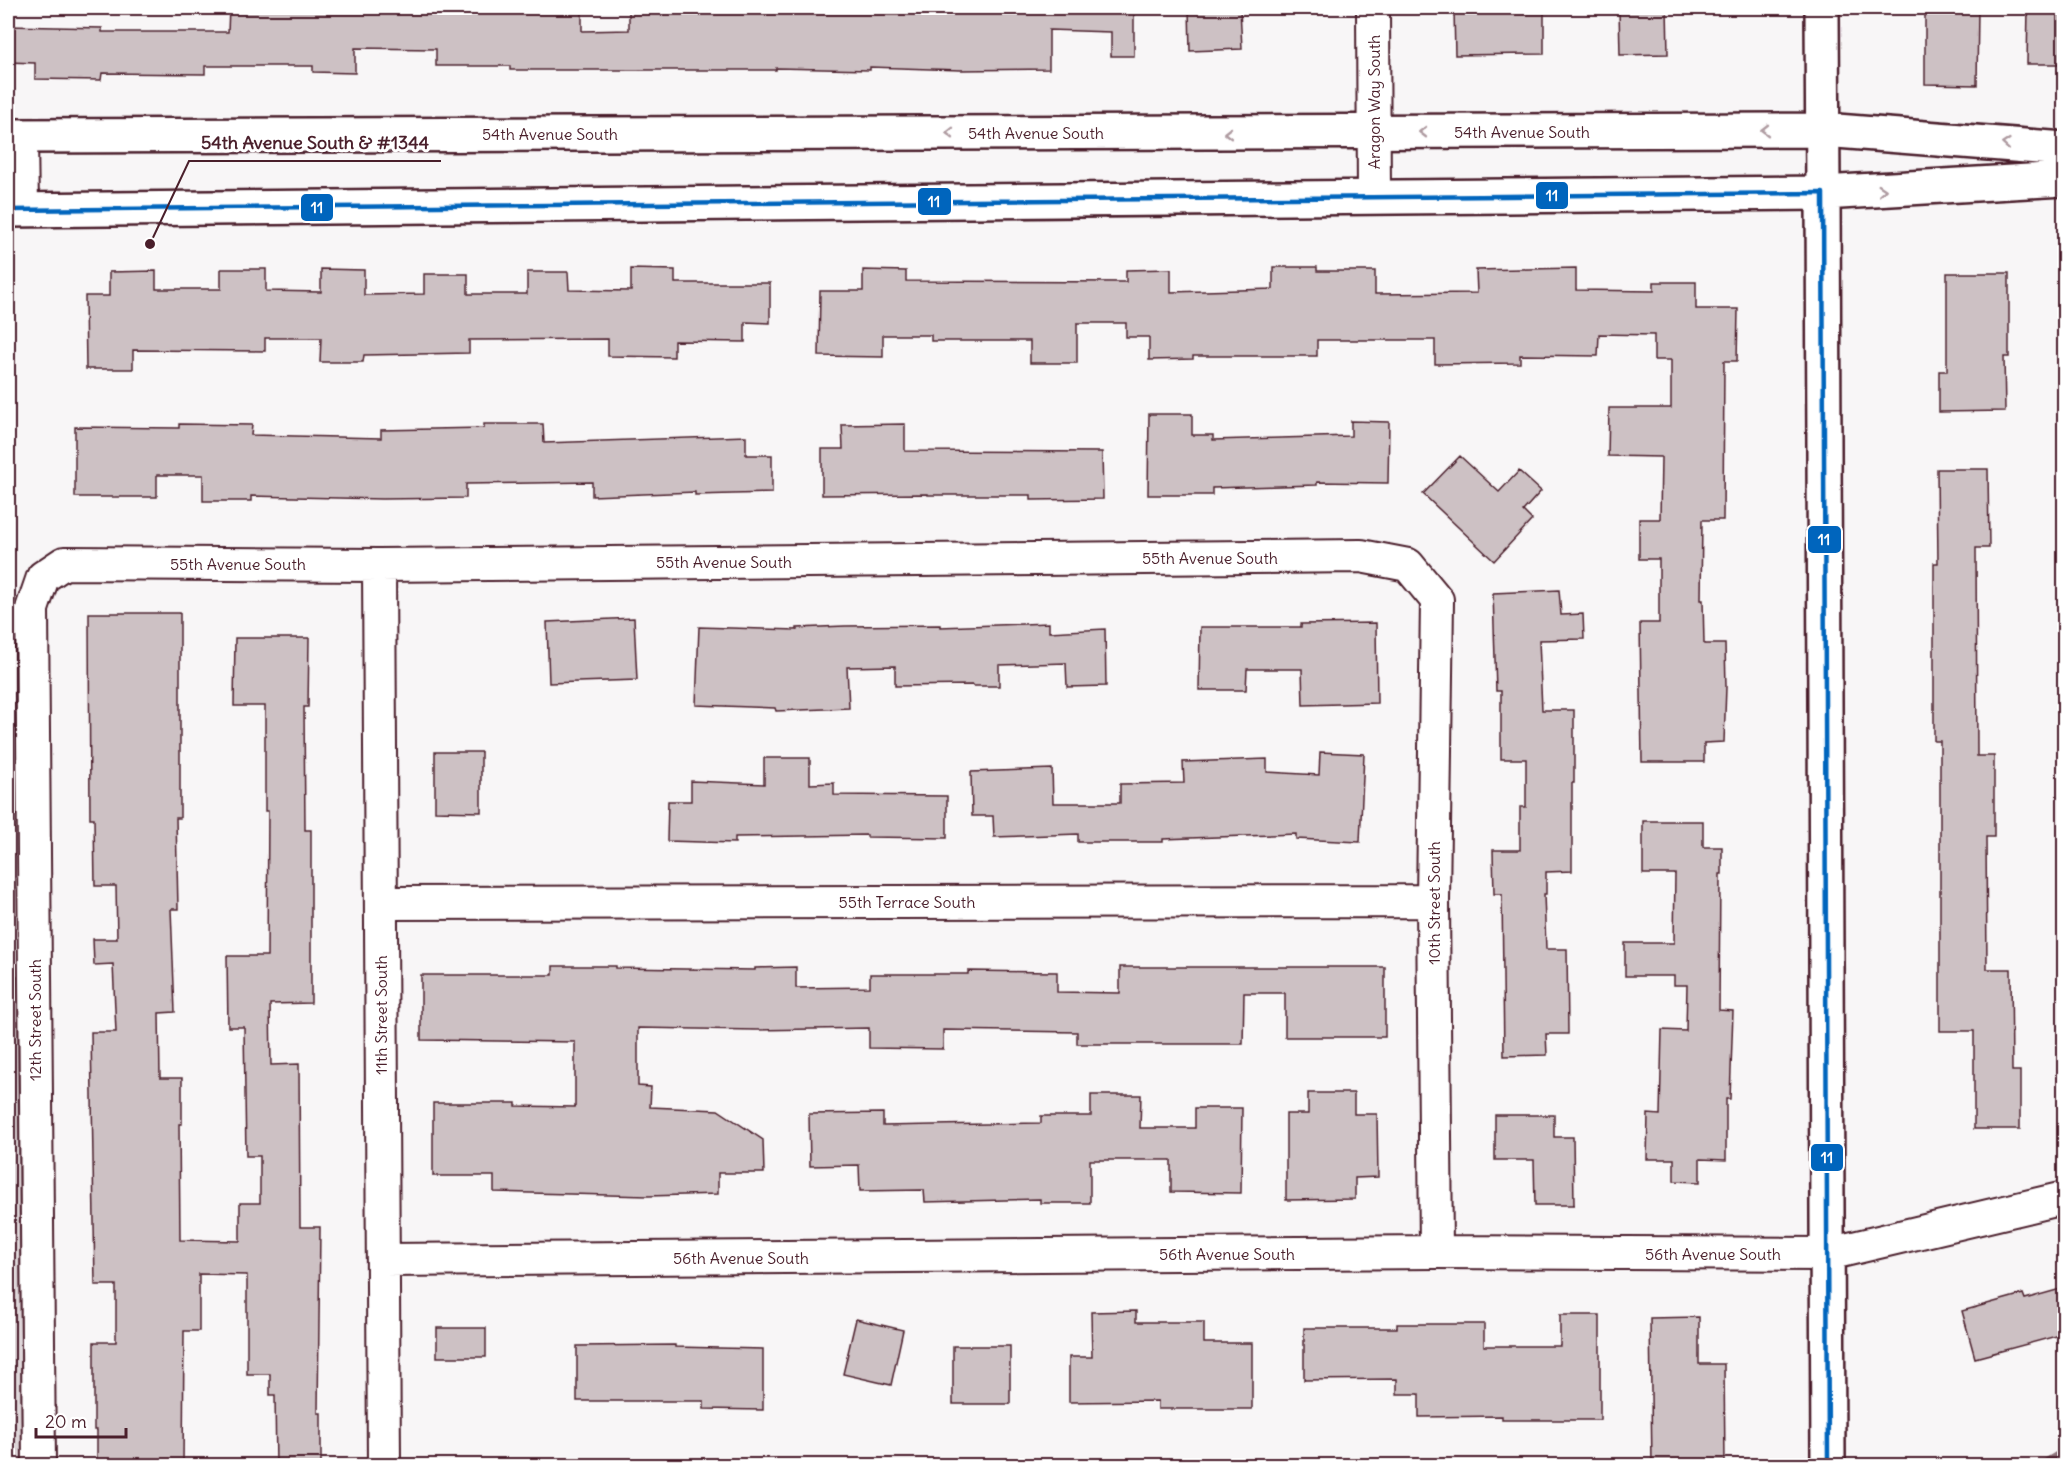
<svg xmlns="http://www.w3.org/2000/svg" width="2072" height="1473" viewBox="0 0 2072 1473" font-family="Delius,sans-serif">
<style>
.built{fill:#ebe6e8}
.green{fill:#ded6d9;stroke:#947a82;stroke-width:1.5}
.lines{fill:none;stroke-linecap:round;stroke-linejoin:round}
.stream{stroke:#8f747b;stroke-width:9}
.building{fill:#cdc1c4;stroke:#4a1f2b;stroke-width:1.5}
.minor-casing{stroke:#4a1f2b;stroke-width:36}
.tertiary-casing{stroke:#4a1f2b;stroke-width:38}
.secondary-casing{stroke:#4a1f2b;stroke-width:38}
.minor{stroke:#fff;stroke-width:32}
.tertiary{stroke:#fff;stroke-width:33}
.secondary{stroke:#fff;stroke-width:33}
.bus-1-casing{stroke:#fff;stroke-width:9}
.bus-1{stroke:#0065bd;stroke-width:4.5}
.oneway{stroke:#ae9aa0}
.labels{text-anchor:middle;stroke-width:6;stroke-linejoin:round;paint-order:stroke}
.street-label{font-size:16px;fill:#4a1f2b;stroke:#fff}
.leader{fill:none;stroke:#4a1f2b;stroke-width:2}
.callout-dot{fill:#4a1f2b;stroke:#fff;stroke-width:2}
.callout-label{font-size:18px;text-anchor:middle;font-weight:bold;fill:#4a1f2b;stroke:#fff;stroke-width:6;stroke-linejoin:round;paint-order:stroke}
.line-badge{stroke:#fff;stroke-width:2}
.badge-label{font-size:16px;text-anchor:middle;font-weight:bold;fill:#fff}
</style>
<rect width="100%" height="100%" fill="#f8f6f7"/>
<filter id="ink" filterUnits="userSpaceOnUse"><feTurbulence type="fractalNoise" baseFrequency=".0167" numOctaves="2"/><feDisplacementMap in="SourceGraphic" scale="12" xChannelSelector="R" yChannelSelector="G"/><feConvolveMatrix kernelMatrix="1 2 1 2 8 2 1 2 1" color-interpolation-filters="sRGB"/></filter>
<g filter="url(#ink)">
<!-- built -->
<path class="built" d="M 8,250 L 13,1466 L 8,1465 Z"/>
<!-- green -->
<path class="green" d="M 8,976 L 17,976 L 22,1466 L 8,1465 Z"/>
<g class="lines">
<!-- stream -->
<path class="stream" d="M 2041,1466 L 2064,1452"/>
</g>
<!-- building -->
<path class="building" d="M 229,8 L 582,8 L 582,31 L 629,30 L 629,11 L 699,10 L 699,8 L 751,8 L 751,11 L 798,11 L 798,8 L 1134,8 L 1134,56 L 1111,56 L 1111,32 L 1049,30 L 1049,69 L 961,70 L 870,67 L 870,70 L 776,68 L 776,70 L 510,70 L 510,66 L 436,66 L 436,49 L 355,48 L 355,73 L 313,72 L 313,66 L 205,66 L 205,74 L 102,73 L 101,80 L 35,79 L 35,63 L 8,62 L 8,26 L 102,28 L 102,32 L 228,32 Z
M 1189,8 L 1240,8 L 1242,49 L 1190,51 Z
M 1499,8 L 1544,8 L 1544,54 L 1455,55 L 1454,10 L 1499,10 Z
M 1619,8 L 1667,8 L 1668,54 L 1620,55 Z
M 1925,8 L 1978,8 L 1977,85 L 1925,84 Z
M 2028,8 L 2064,8 L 2064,64 L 2027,64 Z
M 1273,267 L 1317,267 L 1317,271 L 1375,271 L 1375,294 L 1477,293 L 1476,270 L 1576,268 L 1576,290 L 1654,291 L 1654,282 L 1696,282 L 1696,309 L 1738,309 L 1737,361 L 1724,361 L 1723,520 L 1702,520 L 1701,600 L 1703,600 L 1704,644 L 1725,644 L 1726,687 L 1724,742 L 1704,743 L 1704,762 L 1642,762 L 1640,623 L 1659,623 L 1659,559 L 1639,559 L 1639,519 L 1660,519 L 1661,457 L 1608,456 L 1609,408 L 1671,408 L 1671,360 L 1654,360 L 1654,335 L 1599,334 L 1598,356 L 1520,355 L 1520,363 L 1435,364 L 1435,340 L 1317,340 L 1317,356 L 1193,356 L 1193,359 L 1149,360 L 1149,337 L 1126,337 L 1126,323 L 1077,323 L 1077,363 L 1030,363 L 1030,341 L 931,341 L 931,335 L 883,335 L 883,357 L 819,356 L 820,291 L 863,291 L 863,270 L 906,271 L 906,281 L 1126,282 L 1126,270 L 1171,269 L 1171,292 L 1273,289 Z
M 221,269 L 266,269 L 266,291 L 321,292 L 321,269 L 364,270 L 364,295 L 424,294 L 424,274 L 468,274 L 468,294 L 527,294 L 527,272 L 568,272 L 569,290 L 631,291 L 631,269 L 675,270 L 675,283 L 770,283 L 770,323 L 745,322 L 745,342 L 674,341 L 674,357 L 608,356 L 608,339 L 469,340 L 469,353 L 364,355 L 363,362 L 320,362 L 321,338 L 265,338 L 265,351 L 133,350 L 133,369 L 86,369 L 85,296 L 109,296 L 109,272 L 156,271 L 156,289 L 221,289 Z
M 1947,273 L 2009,273 L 2009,357 L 2004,357 L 2005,411 L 1939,412 L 1939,371 L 1947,371 Z
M 1149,414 L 1192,414 L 1192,435 L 1213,435 L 1213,440 L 1351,436 L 1351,421 L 1389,422 L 1388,483 L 1317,482 L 1317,485 L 1212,488 L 1212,495 L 1148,495 Z
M 179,424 L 252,425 L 251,435 L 381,438 L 381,430 L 484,428 L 484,424 L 543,424 L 544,443 L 746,436 L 746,455 L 772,455 L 772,493 L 695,495 L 695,492 L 592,496 L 592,482 L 466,484 L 466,498 L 382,499 L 251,496 L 251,501 L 203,501 L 203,475 L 157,475 L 157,497 L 75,497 L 75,427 L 179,428 Z
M 905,424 L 905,451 L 1102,452 L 1103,499 L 1031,500 L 1031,495 L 928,495 L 928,494 L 822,495 L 822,449 L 843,449 L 842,425 Z
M 1460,456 L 1499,492 L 1519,471 L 1541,491 L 1523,511 L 1532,520 L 1494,561 L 1423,494 Z
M 1937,469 L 1988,469 L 1989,548 L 1976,548 L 1977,756 L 1994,756 L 1994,837 L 1986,837 L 1987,969 L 2011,969 L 2012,1071 L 2020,1071 L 2020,1129 L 1974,1129 L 1974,1031 L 1940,1031 L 1940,741 L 1934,741 L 1934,563 L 1938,563 Z
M 1559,590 L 1561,615 L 1583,614 L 1584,639 L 1539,640 L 1542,710 L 1574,710 L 1574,783 L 1572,783 L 1572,871 L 1546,872 L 1546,894 L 1544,894 L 1546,949 L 1567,949 L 1568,1034 L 1546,1034 L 1547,1055 L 1504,1056 L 1502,894 L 1494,894 L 1493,850 L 1520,850 L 1520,807 L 1526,807 L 1526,759 L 1501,759 L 1501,691 L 1496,691 L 1493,593 Z
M 89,613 L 180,613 L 180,818 L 176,818 L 178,909 L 171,909 L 175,1012 L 159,1013 L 160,1078 L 182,1078 L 182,1124 L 179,1124 L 180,1240 L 240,1241 L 240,1203 L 260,1203 L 260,1156 L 246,1156 L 244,1027 L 228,1027 L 227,956 L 267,956 L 268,811 L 265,811 L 265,706 L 234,706 L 235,638 L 309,638 L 308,707 L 304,707 L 305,830 L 311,830 L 311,1003 L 270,1004 L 271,1065 L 299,1064 L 300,1227 L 320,1227 L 318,1413 L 321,1413 L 321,1466 L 276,1466 L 275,1395 L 270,1395 L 270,1374 L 247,1374 L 247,1275 L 199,1274 L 199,1331 L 184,1331 L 183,1466 L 97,1466 L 97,1430 L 94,1430 L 94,1342 L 116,1342 L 116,1285 L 95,1285 L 91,1032 L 116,1032 L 113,964 L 94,965 L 93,939 L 117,939 L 116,886 L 95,886 L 94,818 L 90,818 Z
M 634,618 L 637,680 L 549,683 L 547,622 Z
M 1049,623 L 1049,632 L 1105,629 L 1106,686 L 1067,687 L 1066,663 L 999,665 L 999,686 L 973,686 L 973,685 L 895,686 L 895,666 L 847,667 L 849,708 L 776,711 L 775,708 L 696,705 L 699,627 L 797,630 L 797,628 L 845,626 L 940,625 L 940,627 Z
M 1376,623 L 1377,703 L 1303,705 L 1302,669 L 1247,669 L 1246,690 L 1199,690 L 1200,627 L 1301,627 L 1301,624 Z
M 435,752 L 481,752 L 481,812 L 435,811 Z
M 1320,752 L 1364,754 L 1360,842 L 1296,839 L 1296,834 L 1163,839 L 1163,842 L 1078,842 L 1078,834 L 994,837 L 993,816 L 972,816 L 971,772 L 1052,769 L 1053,803 L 1120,803 L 1120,784 L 1184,783 L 1183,762 L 1267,759 L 1267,772 L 1319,775 Z
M 764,758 L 810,758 L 810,784 L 834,783 L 834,795 L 947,796 L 947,838 L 867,837 L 867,835 L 735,837 L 735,843 L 667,841 L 668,801 L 691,801 L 691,781 L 764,784 Z
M 1643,821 L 1703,821 L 1703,847 L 1722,847 L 1722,874 L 1720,874 L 1719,1010 L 1733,1011 L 1730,1099 L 1726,1099 L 1726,1160 L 1700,1159 L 1700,1182 L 1674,1181 L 1674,1159 L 1647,1159 L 1648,1114 L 1660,1115 L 1662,1030 L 1686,1031 L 1687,985 L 1674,985 L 1674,976 L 1625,976 L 1625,943 L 1674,943 L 1675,874 L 1643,874 Z
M 553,966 L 616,966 L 616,968 L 755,970 L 755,968 L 796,967 L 796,988 L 870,987 L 870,974 L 968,974 L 968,971 L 1057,972 L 1057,992 L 1120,993 L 1120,967 L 1385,967 L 1385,1037 L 1285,1037 L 1285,993 L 1244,993 L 1243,1044 L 1077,1044 L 1077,1032 L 943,1030 L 943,1049 L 869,1048 L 869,1028 L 756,1030 L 638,1028 L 638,1086 L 651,1087 L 650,1107 L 718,1110 L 763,1140 L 764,1173 L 718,1173 L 718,1194 L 648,1196 L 494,1192 L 494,1176 L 433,1176 L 433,1103 L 516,1103 L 516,1106 L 575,1107 L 575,1042 L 421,1040 L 421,975 L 553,975 Z
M 1308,1093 L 1354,1093 L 1354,1114 L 1377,1114 L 1378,1177 L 1355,1178 L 1355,1199 L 1286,1200 L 1286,1114 L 1308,1114 Z
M 1091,1095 L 1141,1095 L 1140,1128 L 1195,1128 L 1195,1108 L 1242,1108 L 1241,1193 L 1171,1192 L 1171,1160 L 1090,1160 L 1090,1203 L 1040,1203 L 1040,1199 L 925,1202 L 924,1190 L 860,1191 L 859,1165 L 810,1166 L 809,1114 L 883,1113 L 883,1126 L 1041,1123 L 1041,1116 L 1091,1116 Z
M 1495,1115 L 1554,1115 L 1554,1137 L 1573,1137 L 1574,1205 L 1535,1205 L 1534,1160 L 1495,1160 Z
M 2064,1288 L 2064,1334 L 1975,1358 L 1962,1311 L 2023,1294 L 2025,1299 Z
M 1136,1311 L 1136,1322 L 1204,1322 L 1204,1343 L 1252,1343 L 1252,1409 L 1158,1409 L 1158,1401 L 1069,1402 L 1069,1357 L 1092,1357 L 1091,1312 Z
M 1560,1315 L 1600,1315 L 1600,1420 L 1502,1420 L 1502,1416 L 1419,1417 L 1419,1394 L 1397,1394 L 1397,1379 L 1304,1380 L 1304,1328 L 1397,1328 L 1397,1324 L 1484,1324 L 1484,1346 L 1560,1346 Z
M 1699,1317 L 1699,1364 L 1724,1364 L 1725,1466 L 1652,1466 L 1650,1318 Z
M 856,1319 L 903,1330 L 891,1385 L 843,1374 Z
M 437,1328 L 486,1328 L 486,1357 L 437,1357 Z
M 675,1345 L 675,1347 L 763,1349 L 763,1410 L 704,1409 L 704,1401 L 577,1401 L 577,1346 Z
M 953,1346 L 1010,1346 L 1010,1404 L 953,1404 Z"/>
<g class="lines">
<!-- minor casing -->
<g class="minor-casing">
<path id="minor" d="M 1373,8 L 1374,196
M 21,136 L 22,210
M 379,565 L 384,1466
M 381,903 L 1433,901
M 383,1260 L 1436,1252 L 1828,1254 L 2064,1198
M 39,1466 L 32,609 L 43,577 L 64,563 L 379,565 L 1361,556 L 1408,565 L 1437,600 L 1433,901 L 1436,1252"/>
</g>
<!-- tertiary casing -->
<g class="tertiary-casing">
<path id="tertiary" d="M 1824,130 L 2064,149
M 1828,1466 L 1823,193 L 2064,179"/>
</g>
<!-- secondary casing -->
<g class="secondary-casing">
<path id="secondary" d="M 8,136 L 1824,130
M 8,210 L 1823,193 L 1822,8"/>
</g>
<!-- minor -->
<use href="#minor" class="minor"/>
<!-- tertiary -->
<use href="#tertiary" class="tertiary"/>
<!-- secondary -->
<use href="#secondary" class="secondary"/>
<!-- bus-1 casing -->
<g class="bus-1-casing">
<path id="bus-1" d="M 8,210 L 1823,193 L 1828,1466"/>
</g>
<!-- bus-1 -->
<use href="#bus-1" class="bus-1"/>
</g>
<!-- one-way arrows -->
<defs><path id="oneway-chevron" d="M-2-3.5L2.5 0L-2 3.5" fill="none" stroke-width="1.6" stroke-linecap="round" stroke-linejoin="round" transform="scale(1.5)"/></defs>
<g class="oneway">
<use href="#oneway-chevron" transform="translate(1765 130) rotate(180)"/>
<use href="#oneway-chevron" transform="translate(1423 132) rotate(180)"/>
<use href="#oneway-chevron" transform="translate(950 133) rotate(180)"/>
<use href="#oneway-chevron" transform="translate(1228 133) rotate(180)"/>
<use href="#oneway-chevron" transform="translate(2006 144) rotate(-175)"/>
<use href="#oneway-chevron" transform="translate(1882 190) rotate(-3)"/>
</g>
</g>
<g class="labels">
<!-- street labels -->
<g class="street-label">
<text transform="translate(1374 102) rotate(-90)" y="6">Aragon Way South</text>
<text x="1522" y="138">54th Avenue South</text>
<text x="1036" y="139">54th Avenue South</text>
<text x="550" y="140">54th Avenue South</text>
<text x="1210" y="564">55th Avenue South</text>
<text x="724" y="568">55th Avenue South</text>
<text x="238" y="570">55th Avenue South</text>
<text x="907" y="908">55th Terrace South</text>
<text transform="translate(1434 903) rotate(-90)" y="6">10th Street South</text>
<text transform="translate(381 1015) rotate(-90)" y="6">11th Street South</text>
<text transform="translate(35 1020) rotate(-90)" y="6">12th Street South</text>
<text x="1227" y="1260">56th Avenue South</text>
<text x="1713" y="1260">56th Avenue South</text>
<text x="741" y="1264">56th Avenue South</text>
</g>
</g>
<!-- callouts -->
<path class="leader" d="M150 244L189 161H441"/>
<circle class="callout-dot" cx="150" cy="244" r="6"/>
<g class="callout-label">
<text x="315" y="149">54th Avenue South &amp; #1344</text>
</g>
<g class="line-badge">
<rect x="1535" y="181" width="34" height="29" rx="6" fill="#0065bd"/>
<rect x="917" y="187" width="35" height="29" rx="6" fill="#0065bd"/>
<rect x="300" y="193" width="34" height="29" rx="6" fill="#0065bd"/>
<rect x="1807" y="525" width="35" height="29" rx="6" fill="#0065bd"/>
<rect x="1810" y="1143" width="34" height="29" rx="6" fill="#0065bd"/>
</g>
<g class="badge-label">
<text x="1552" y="201">11</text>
<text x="934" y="207">11</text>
<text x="317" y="213">11</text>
<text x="1824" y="545">11</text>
<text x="1827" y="1163">11</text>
</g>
<!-- margin -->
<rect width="2072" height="1473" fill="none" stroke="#fff" stroke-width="30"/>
<rect x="15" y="15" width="2042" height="1443" fill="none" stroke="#4a1f2b" stroke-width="2" filter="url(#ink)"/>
<!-- scale -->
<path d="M36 1428v9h90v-9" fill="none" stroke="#4a1f2b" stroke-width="3"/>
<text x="45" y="1428" font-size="18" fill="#4a1f2b" stroke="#ffffff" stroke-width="4.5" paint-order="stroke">20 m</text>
</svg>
